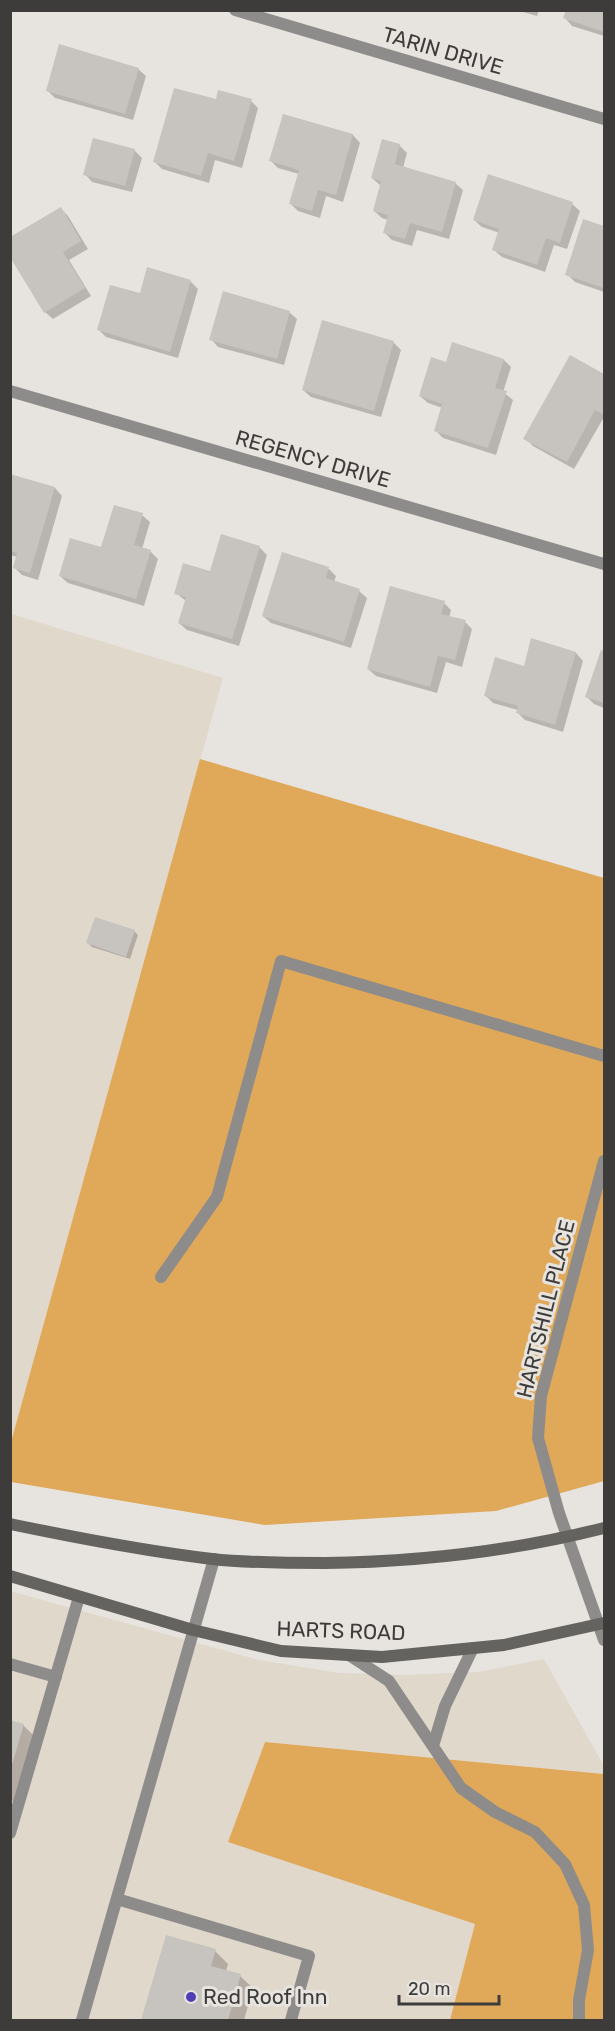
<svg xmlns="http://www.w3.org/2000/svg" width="615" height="2031" viewBox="0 0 615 2031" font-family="Rubik,sans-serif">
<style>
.built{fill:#e1d8cc}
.forest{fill:#e0a859}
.shadow{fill:#0003}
.building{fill:#c7c3be}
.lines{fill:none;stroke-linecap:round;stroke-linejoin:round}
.lane{stroke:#8e8c8a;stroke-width:12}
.street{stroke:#8e8c8a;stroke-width:12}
.secondary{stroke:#656360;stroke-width:12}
.poi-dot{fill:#513eb6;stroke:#e7e3de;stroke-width:2}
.labels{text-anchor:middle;stroke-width:6;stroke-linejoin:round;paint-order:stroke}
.street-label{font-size:21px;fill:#3d3c3a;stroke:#e7e3de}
.poi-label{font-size:21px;fill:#3d3c3a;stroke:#e7e3de;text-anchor:start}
</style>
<rect width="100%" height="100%" fill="#e7e3de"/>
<!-- built -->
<path class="built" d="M 11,614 L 223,678 L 11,1442 Z
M 10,1591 L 259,1660 L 339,1673 L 401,1675 L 479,1672 L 544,1659 L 604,1766 L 604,1774 L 265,1742 L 228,1842 L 476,1924 L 450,2020 L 11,2020 Z"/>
<!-- forest -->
<path class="forest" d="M 200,759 L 604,878 L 604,1481 L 496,1511 L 265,1525 L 11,1482 L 11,1442 Z
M 265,1742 L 604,1774 L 604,2020 L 450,2020 L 475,1924 L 228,1842 Z"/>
<!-- shadow -->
<path class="shadow" d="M 516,10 L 539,10 L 537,16 Z
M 567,10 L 604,10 L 604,36 L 572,26 L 565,18 Z
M 138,69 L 146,76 L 133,120 L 55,98 L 47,90 Z
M 217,101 L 251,101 L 258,108 L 242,168 L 215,160 L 209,183 L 162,169 L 155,162 Z
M 284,116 L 353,135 L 360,143 L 343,202 L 326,196 L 320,218 L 298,211 L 291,204 L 299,174 L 278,168 L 271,161 Z
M 399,145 L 407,153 L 403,168 L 455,183 L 463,190 L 449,239 L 417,230 L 412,246 L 392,240 L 385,233 L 388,220 L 382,218 L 374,211 L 381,186 L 372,178 Z
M 134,150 L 142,158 L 132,192 L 92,182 L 85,174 Z
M 572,204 L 580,211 L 567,249 L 554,245 L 545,272 L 502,257 L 494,250 L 500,233 L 482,227 L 474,220 Z
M 61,209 L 68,216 L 88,249 L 69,260 L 91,296 L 53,319 L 45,312 Z
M 584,221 L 604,228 L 604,292 L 575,282 L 567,274 Z
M 190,281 L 198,289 L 178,358 L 106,337 L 99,330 L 141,295 Z
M 289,312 L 297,319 L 284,365 L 218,347 L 211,339 Z
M 393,342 L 401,350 L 381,417 L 311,397 L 303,390 Z
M 571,357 L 604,375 L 604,417 L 574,469 L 533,446 L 525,438 Z
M 504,360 L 511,367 L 503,392 L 513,400 L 496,455 L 443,438 L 435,430 L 443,408 L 428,403 L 420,396 L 447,364 Z
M 10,476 L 55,488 L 62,496 L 38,580 L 22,575 L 14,567 L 18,557 L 10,555 Z
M 142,515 L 150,522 L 142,549 L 150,551 L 158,559 L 144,606 L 68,583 L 60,576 L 102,549 Z
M 259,547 L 267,555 L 239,646 L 187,630 L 179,623 L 186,601 L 176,593 Z
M 329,569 L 336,576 L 334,582 L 359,591 L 367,598 L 351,648 L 271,623 L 263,616 Z
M 444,603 L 451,610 L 449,618 L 465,622 L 472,629 L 462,667 L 446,662 L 437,693 L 376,676 L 368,669 Z
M 532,640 L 576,653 L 583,661 L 563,732 L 525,720 L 518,713 L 518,710 L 493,703 L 485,695 L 525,668 Z
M 602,652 L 604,652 L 604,708 L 594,704 L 587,697 Z
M 134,931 L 138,935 L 130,959 L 92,947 L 88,943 Z
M 10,1722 L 23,1725 L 36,1738 L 17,1802 L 10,1800 Z
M 167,1936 L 215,1951 L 228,1964 L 226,1971 L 240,1976 L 253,1988 L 244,2020 L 142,2020 Z"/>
<!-- building -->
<path class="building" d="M 566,10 L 604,10 L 604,32 L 563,18 Z
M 59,44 L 139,68 L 125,114 L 46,91 Z
M 174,88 L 216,99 L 218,90 L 252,99 L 234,161 L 208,153 L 201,176 L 153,162 Z
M 283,114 L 353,134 L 336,195 L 318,190 L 312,211 L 289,204 L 299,170 L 269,161 Z
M 93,138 L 135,149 L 125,186 L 83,175 Z
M 382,139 L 400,144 L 395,164 L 456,182 L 442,232 L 410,223 L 405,239 L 383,233 L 388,215 L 373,211 L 381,181 L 371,178 Z
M 488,174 L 573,202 L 560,243 L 546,238 L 537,265 L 492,250 L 499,229 L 473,220 Z
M 61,207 L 81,241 L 63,252 L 85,288 L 44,313 L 10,257 L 10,237 Z
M 583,219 L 604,226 L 604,288 L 565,275 Z
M 147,267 L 191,280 L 170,352 L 97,330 L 110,285 L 140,293 Z
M 223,291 L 290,311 L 277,359 L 209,340 Z
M 322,320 L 394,341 L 374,411 L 302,390 Z
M 452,342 L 504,359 L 495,388 L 507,391 L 488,448 L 434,431 L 442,404 L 419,396 L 431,357 L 446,362 Z
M 570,355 L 604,374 L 604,415 L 595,410 L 567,462 L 523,439 Z
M 10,474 L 55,487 L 30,573 L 13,568 L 17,553 L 10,551 Z
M 114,505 L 143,513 L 134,545 L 151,550 L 136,599 L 59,576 L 70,538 L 101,547 Z
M 221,534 L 260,546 L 232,639 L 178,623 L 186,597 L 174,594 L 183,563 L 210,571 Z
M 282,552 L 329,567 L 326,578 L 360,589 L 344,642 L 262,616 Z
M 390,586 L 445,601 L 441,614 L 466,620 L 455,660 L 438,656 L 430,687 L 367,669 Z
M 531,638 L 576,652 L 555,725 L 516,713 L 518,706 L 484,696 L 495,657 L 524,666 Z
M 601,650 L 604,651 L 604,703 L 585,697 Z
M 95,917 L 135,930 L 126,957 L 86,943 Z
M 10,1720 L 24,1724 L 11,1768 L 10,1768 Z
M 166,1935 L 216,1949 L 211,1966 L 241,1974 L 228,2020 L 141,2020 Z"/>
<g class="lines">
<!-- lane -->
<path class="lane" d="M 10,1664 L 56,1677
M 10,1833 L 79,1597
M 117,1899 L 309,1956 L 291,2020
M 82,2020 L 214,1559"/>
<!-- street -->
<path class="street" d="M 235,10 L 604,119
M 10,391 L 604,564
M 604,1161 L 541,1396 L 538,1438 L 559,1513 L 604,1640
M 161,1277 L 217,1197 L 281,961 L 604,1056
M 349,1655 L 389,1681 L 461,1788 L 495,1812 L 535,1832 L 565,1864 L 584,1905 L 588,1950 L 579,2000 L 579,2020
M 433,1746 L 445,1706 L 473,1648"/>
<!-- secondary -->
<path class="secondary" d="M 10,1524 C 77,1538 144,1551 212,1559 C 249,1563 288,1563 325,1563 C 420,1562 513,1551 604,1528
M 10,1576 L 193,1630 L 281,1651 L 382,1657 L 504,1645 L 604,1623"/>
</g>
<!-- markers -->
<circle class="poi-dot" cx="191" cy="1997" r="6"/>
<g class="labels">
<!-- street labels -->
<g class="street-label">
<text transform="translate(443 51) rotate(16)" y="7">TARIN DRIVE</text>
<text transform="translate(313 459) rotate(16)" y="7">REGENCY DRIVE</text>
<text transform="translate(546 1309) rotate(-76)" y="7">HARTSHILL PLACE</text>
<text transform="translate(341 1631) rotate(2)" y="7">HARTS ROAD</text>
</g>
<!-- poi labels -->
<g class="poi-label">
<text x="203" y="2004">Red Roof Inn</text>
</g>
</g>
<!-- border -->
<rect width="615" height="2031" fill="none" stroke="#3d3c3a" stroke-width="24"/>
<!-- scale -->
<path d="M399 1995v9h100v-9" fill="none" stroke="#3d3c3a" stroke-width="3"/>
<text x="408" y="1995" font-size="18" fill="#3d3c3a" stroke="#e7e3de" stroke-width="4.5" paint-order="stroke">20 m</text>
</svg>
